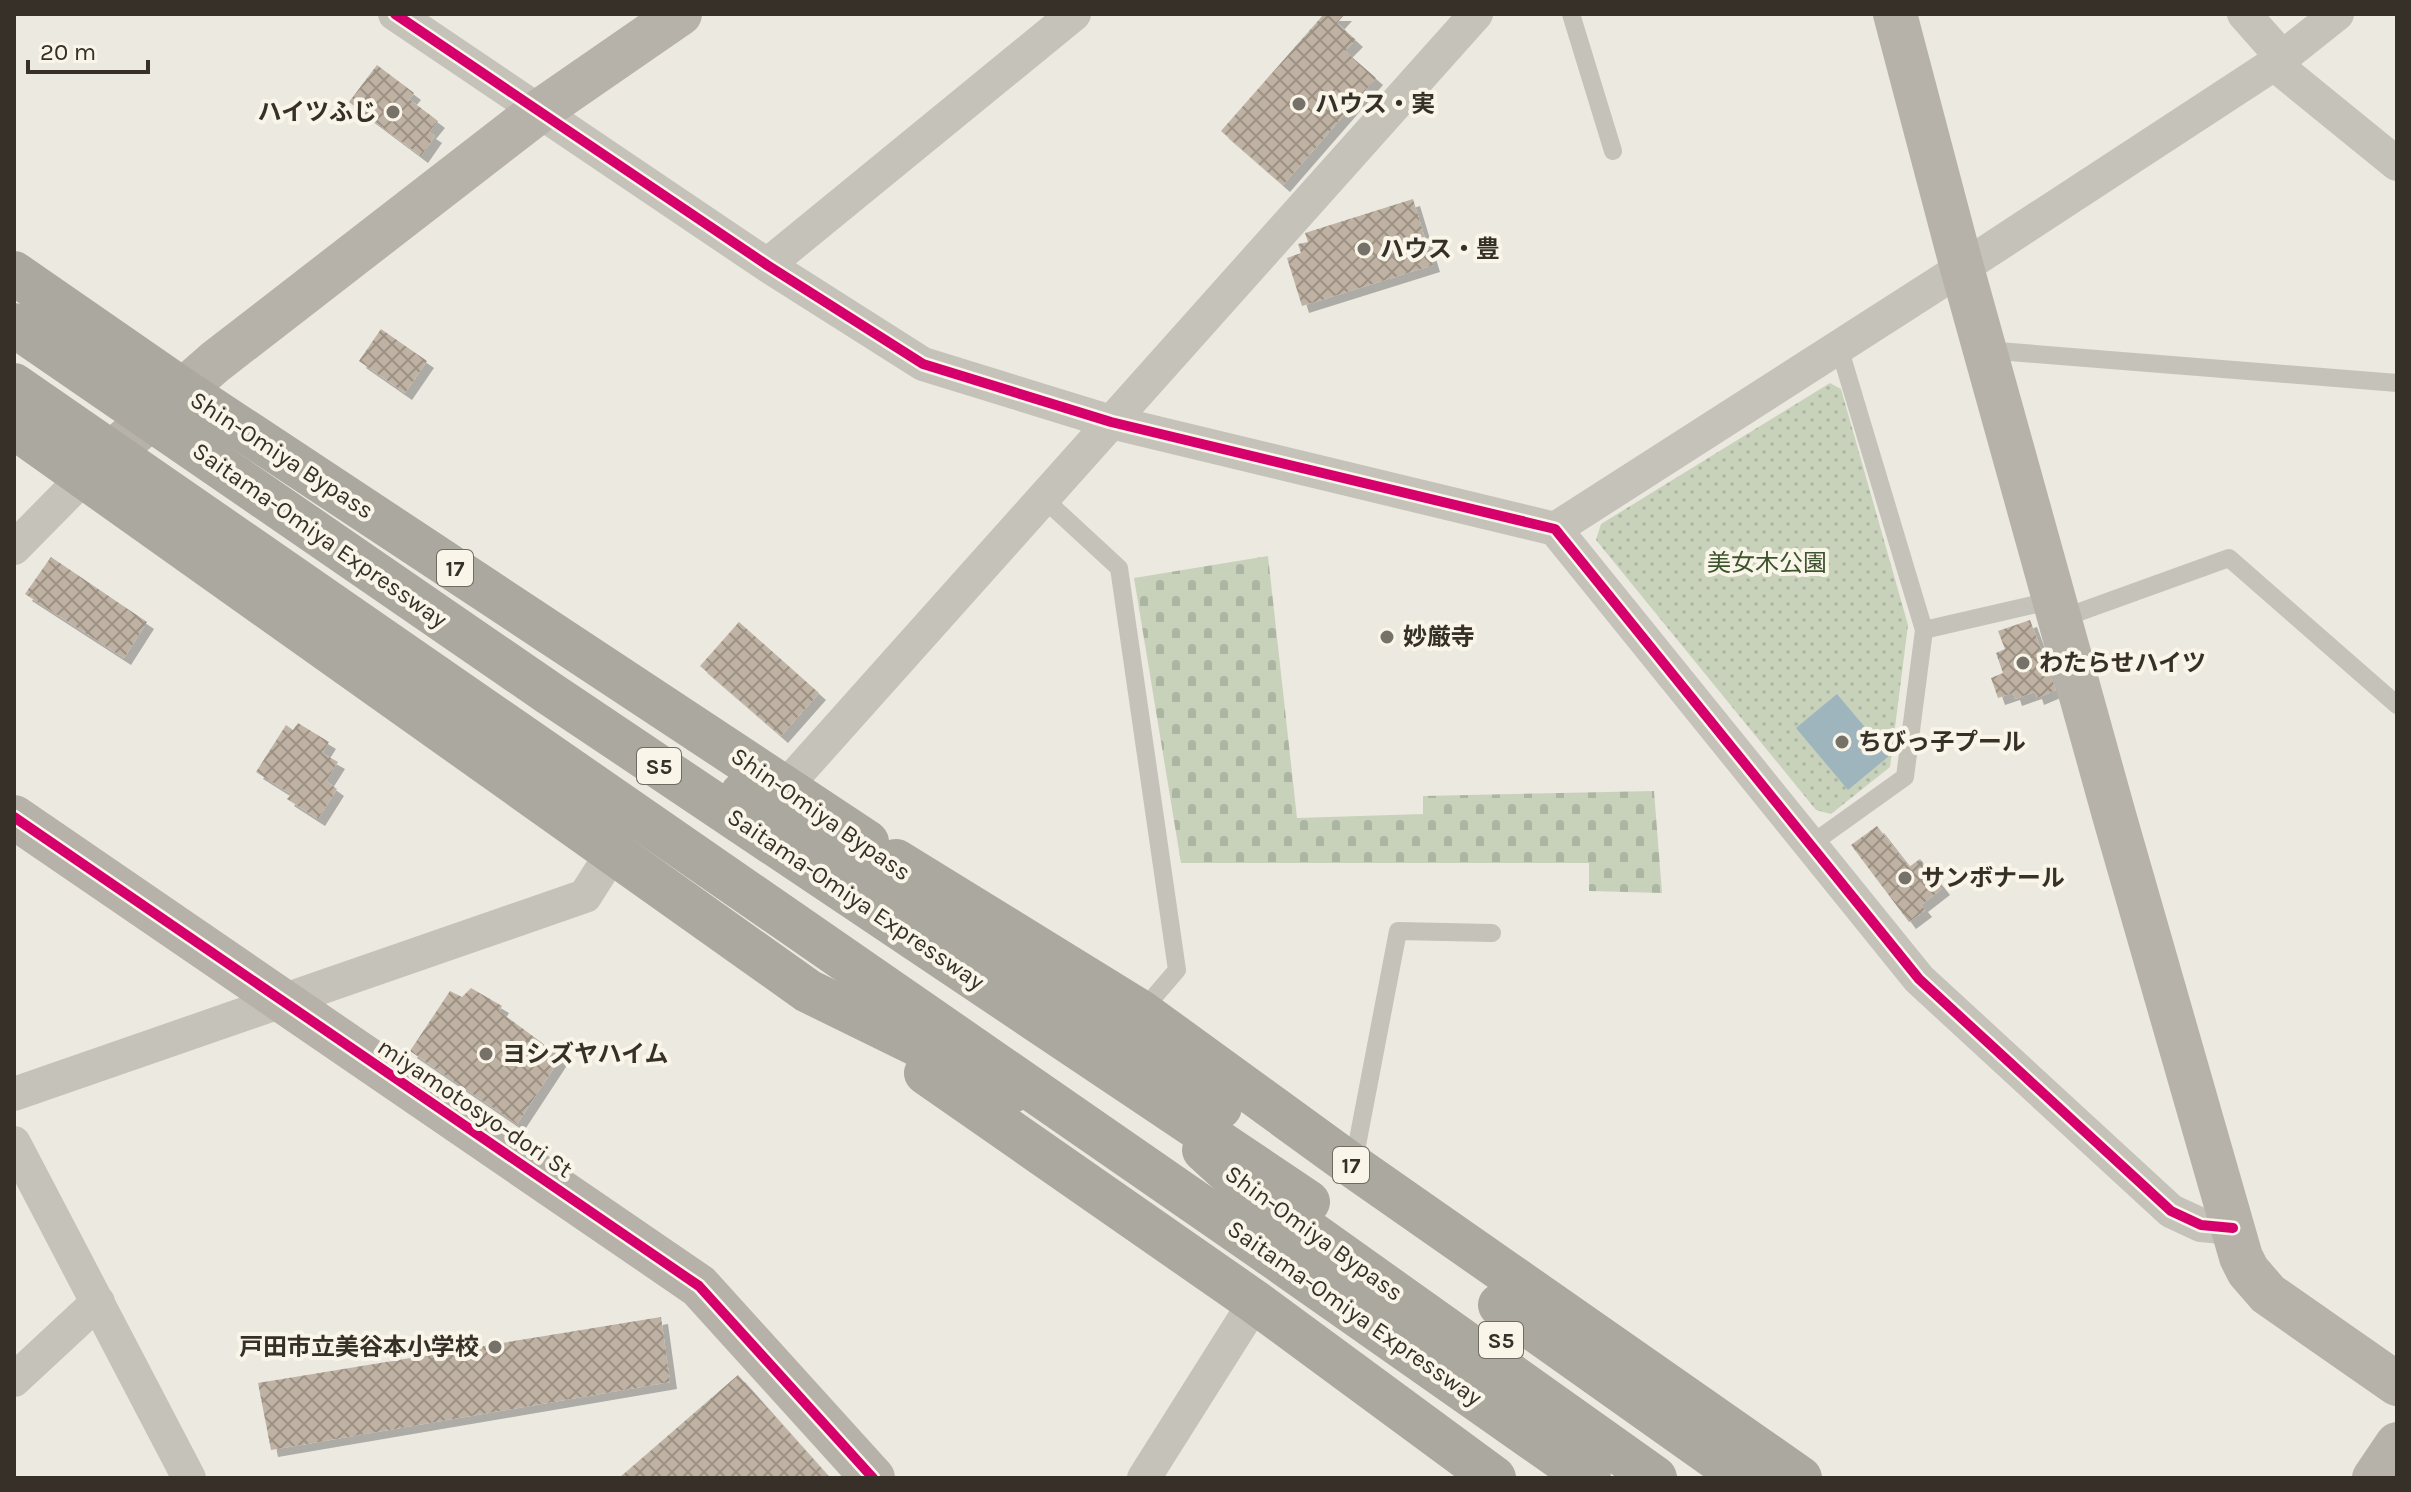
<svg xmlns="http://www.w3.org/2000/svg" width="2411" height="1492" viewBox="0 0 2411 1492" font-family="Karla,'Noto Sans JP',sans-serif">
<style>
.cemetery{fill:url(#cemetery-stones)}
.park{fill:url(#park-dots)}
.water{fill:#9eb5bd}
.building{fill:url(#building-cross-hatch);filter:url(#shadow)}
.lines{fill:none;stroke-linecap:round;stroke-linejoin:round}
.lane{stroke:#c5c2ba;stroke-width:18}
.street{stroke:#c5c2ba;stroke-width:34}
.secondary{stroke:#b6b2aa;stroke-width:44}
.highway{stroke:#aba8a0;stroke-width:44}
.highway-bridge{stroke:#aba8a0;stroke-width:44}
.cycleway-casing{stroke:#f9f5e8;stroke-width:15}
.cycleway{stroke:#d6006c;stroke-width:10}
.poi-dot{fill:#767169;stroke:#f9f5e8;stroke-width:3}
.labels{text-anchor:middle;stroke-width:8;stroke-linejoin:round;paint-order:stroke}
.shield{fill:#f9f5e8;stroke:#706b62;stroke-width:2}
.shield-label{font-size:22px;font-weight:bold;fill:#363028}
.poi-label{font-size:24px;font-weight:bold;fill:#363028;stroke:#f9f5e8;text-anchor:start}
.street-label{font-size:24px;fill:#363028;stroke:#f9f5e8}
.park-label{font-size:24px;fill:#3c532d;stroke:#f9f5e8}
</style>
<defs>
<pattern id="cemetery-stones" width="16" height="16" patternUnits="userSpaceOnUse" patternTransform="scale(2)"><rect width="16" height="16" fill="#c8d2bb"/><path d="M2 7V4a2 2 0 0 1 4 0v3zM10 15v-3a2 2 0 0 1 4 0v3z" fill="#acb5a1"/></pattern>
<pattern id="park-dots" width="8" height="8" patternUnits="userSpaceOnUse" patternTransform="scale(2)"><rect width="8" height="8" fill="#c8d2bb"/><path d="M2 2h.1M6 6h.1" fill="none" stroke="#acb5a1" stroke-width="1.8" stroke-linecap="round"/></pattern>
<pattern id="building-cross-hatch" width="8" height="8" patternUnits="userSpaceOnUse" patternTransform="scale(2)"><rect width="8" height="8" fill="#bfb2a3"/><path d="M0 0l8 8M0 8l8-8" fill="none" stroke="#9c9185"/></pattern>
<filter id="shadow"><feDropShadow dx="7" dy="7" stdDeviation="0" flood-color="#0004"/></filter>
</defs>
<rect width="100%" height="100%" fill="#ece9e1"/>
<!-- cemetery -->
<path class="cemetery" d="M 1268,556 L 1297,818 L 1423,814 L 1423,796 L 1654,791 L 1662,893 L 1589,891 L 1589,863 L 1181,863 L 1134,578 Z"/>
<!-- park -->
<path class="park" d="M 1830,383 L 1841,389 L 1908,625 L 1890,767 L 1831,814 L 1816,810 L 1596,540 L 1601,524 Z"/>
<!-- water -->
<path class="water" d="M 1837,694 L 1889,756 L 1848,790 L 1796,728 Z"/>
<!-- building -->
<path class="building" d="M 1324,14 L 1345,14 L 1337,23 L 1356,40 L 1345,51 L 1376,78 L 1283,185 L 1221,131 Z
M 377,65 L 414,93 L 409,99 L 438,121 L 429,132 L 435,136 L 421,156 L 349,102 Z
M 1413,199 L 1433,265 L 1302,306 L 1287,258 L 1301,253 L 1298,244 L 1308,242 L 1305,233 Z
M 381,329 L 427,361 L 405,393 L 359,361 Z
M 51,557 L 147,622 L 124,658 L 25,594 Z
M 2030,620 L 2056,690 L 2037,698 L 2035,692 L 2015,699 L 2013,693 L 1998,698 L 1991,678 L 2003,673 L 1996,653 L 2005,649 L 1998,631 Z
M 739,622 L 819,693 L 781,736 L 700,666 Z
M 298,723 L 329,742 L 322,753 L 338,762 L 326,781 L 337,789 L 318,819 L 287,799 L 291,794 L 256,772 L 286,725 L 293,730 Z
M 1877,826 L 1909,867 L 1920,859 L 1943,888 L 1921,905 L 1925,910 L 1909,922 L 1851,845 Z
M 471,988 L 502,1006 L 499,1011 L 561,1057 L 517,1124 L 410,1051 L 450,991 L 462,997 Z
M 661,1317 L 670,1382 L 271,1450 L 258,1383 Z
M 738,1375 L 830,1478 L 619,1478 Z"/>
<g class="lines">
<!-- lane -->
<path class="lane" d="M 1571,14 L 1613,151
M 1986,350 L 2397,383
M 1043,498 L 1119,568 L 1177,970 L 1141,1012
M 2060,619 L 2229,558 L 2397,705
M 1924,630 L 2054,600
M 1810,845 L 1905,777 L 1924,630 L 1839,347
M 1353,1166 L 1398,931 L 1492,933"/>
<!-- street -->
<path class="street" d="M 395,14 L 767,265 L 923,364 L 1111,422 L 1555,529 L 1919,979 L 2171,1211 L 2201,1225 L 2233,1228
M 2244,14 L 2282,57
M 2274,64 L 2397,164
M 767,265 L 1074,14
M 1555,529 L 1962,268 L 2274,64 L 2337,14
M 14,548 L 85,476
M 786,786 L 1476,14
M 14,1094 L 585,896 L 613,852
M 14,1143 L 189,1478
M 14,1380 L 98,1302
M 1144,1478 L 1255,1302"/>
<!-- secondary -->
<path class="secondary" d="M 1895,14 L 1962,268 L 2114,815 L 2241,1257 L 2248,1271 L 2268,1294 L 2397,1384
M 85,476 L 215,362 L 538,112 L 680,14
M 14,817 L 699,1286 L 873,1478
M 2374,1478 L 2397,1444"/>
<!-- highway -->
<path class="highway" d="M 14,273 L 183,390 L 867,842
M 14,427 L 808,991 L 1012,1091
M 896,861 L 1141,1012 L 1353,1166 L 1800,1478
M 926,1073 L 1255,1302 L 1494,1478
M 1204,1150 L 1238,1181 L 1655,1478
M 1270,1254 L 1589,1478
M 1500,1305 L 1744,1478"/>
<!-- highway-bridge -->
<path class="highway-bridge" d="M 14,325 L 549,693 L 1308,1202
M 14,385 L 1270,1254
M 742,794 L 828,838 L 1220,1107"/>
<!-- cycleway casing -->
<g class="cycleway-casing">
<path id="cycleway" d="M 395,14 L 767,265 L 923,364 L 1111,422 L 1555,529 L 1919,979 L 2171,1211 L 2201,1225 L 2233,1228
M 14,817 L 699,1286 L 873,1478"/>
</g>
<!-- cycleway -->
<use href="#cycleway" class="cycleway"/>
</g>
<!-- markers -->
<g class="poi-dot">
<circle cx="1299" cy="104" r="8"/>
<circle cx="393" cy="112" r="8"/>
<circle cx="1364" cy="249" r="8"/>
<circle cx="1387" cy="637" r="8"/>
<circle cx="2023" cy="663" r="8"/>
<circle cx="1842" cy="742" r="8"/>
<circle cx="1905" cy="878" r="8"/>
<circle cx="486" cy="1054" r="8"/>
<circle cx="495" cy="1347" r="8"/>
</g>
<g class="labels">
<!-- shield labels -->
<g class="shield">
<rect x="437" y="550" width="36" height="36" rx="6"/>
<rect x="637" y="748" width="44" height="36" rx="6"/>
<rect x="1333" y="1147" width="36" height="36" rx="6"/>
<rect x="1479" y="1322" width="44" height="36" rx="6"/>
</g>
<g class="shield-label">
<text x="455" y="576">17</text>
<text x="659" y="774">S5</text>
<text x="1351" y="1173">17</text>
<text x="1501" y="1348">S5</text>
</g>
<!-- poi labels -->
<g class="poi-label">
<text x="1315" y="112">ハウス・実</text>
<text x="377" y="120" text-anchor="end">ハイツふじ</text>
<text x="1380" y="257">ハウス・豊</text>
<text x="1403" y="645">妙厳寺</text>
<text x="2039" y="671">わたらせハイツ</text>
<text x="1858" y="750">ちびっ子プール</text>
<text x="1921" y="886">サンボナール</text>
<text x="502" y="1062">ヨシズヤハイム</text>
<text x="479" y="1355" text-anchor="end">戸田市立美谷本小学校</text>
</g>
<!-- street labels -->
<g class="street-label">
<text transform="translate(282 455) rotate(33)" y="8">Shin-Omiya Bypass</text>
<text transform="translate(320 535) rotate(35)" y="8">Saitama-Omiya Expressway</text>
<text transform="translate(821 814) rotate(35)" y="8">Shin-Omiya Bypass</text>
<text transform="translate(856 899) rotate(34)" y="8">Saitama-Omiya Expressway</text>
<text transform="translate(475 1108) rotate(34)" y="8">miyamotosyo-dori St</text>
<text transform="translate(1314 1233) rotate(36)" y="8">Shin-Omiya Bypass</text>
<text transform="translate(1355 1313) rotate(35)" y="8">Saitama-Omiya Expressway</text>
</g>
<!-- park labels -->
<g class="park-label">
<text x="1767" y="571">美女木公園</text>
</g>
</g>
<!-- border -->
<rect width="2411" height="1492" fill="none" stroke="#363028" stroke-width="32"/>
<!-- scale -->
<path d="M28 60v12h120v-12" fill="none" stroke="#363028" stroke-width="4"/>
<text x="40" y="60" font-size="24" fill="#363028" stroke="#f9f5e8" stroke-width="6" paint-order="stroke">20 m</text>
</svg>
